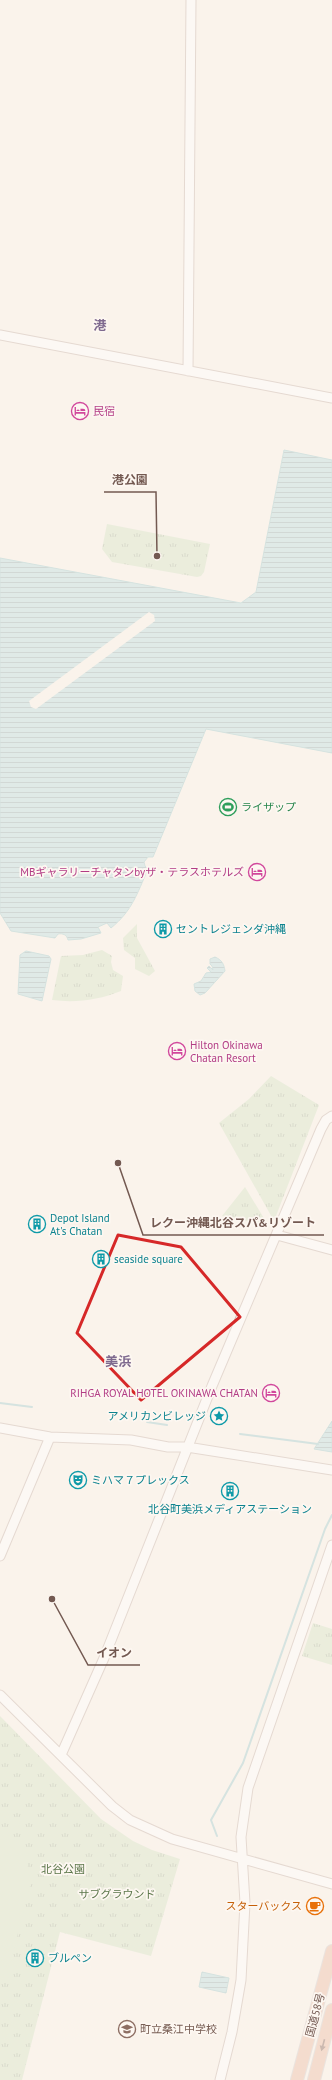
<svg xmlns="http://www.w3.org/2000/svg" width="332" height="2080" viewBox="0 0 332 2080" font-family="'PT Sans','Noto Sans JP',sans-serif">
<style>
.grass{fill:url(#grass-tufts)}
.pitch{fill:#d9e7cb}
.water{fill:url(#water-rules);stroke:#a9d0d2}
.pier{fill:#faf3eb}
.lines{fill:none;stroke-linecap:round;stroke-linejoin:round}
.stream{stroke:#a9d0d2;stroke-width:2}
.tertiary-casing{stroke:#ccbbb2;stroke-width:11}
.trunk-casing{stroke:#d8d1ce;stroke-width:14}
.tertiary{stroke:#fff;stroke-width:9}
.trunk{stroke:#eec2ab;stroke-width:12}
.oneway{fill:#927368}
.marked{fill:none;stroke:#d62828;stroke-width:3;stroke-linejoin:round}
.labels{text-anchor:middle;stroke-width:3.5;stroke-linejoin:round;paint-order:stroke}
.hotel-label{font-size:11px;fill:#b23c85;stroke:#fdf7f1;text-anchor:start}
.leisure-label{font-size:11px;fill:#27864d;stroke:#fdf7f1;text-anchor:start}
.culture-label{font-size:11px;fill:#0d838f;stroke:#fdf7f1;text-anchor:start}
.park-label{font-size:11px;fill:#5c774b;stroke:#fdf7f1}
.food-label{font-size:11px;fill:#c56008;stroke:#fdf7f1;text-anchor:end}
.street-label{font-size:11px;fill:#735951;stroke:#fdf7f1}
.education-label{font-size:11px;fill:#785e54;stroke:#fdf7f1;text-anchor:start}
.quarter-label{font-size:13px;font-weight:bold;fill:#7e698e;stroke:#fdf7f1}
.leader{fill:none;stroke:#735951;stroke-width:1.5}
.callout-dot{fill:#735951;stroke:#fdf7f1;stroke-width:1.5}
.callout-label{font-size:12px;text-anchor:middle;font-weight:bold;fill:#735951;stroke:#fdf7f1;stroke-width:3.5;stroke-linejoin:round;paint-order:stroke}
</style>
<defs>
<pattern id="grass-tufts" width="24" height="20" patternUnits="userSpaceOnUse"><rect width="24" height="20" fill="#d9e7cb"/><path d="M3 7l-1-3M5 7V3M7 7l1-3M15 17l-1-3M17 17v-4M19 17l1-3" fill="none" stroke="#b4bea7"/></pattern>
<pattern id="water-rules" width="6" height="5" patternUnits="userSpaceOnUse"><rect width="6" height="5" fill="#c2e1e2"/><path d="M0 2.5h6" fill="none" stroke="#a2b9ba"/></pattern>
</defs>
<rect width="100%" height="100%" fill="#faf3eb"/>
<!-- grass -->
<path class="grass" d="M 107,524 L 210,544 L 204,572 L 201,576 L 197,577 L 112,562 L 102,549 Z
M 137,924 L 137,938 L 155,971 L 149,976 L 135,969 L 135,958 L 124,950 L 123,938 Z
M 102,950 L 112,956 L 111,962 L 113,970 L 123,976 L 121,991 C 99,1000 76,1003 52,1000 L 61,956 L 83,955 Z
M 271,1076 L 319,1105 L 274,1221 L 219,1123 L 249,1099 Z
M 245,1187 L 268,1225 L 222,1216 Z
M 313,1623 L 332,1629 L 332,1665 L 302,1656 Z
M 0,1716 L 101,1819 L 133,1841 L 152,1850 L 180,1859 L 151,1956 L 60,1932 L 22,2080 L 0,2080 Z"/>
<!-- pitch -->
<path class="pitch" d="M 0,1833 C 20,1844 31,1863 30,1886 L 7,1975 L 0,1975 Z"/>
<!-- water -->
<path class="water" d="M 284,450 L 332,460 L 332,753 L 206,729 L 153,857 L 148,857 L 144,862 L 145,866 L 148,869 C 137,894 132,911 111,928 L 107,923 L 98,927 L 101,933 L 81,939 L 68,940 C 67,935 63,933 58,934 L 55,938 L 11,931 L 0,913 L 0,558 L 241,603 L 256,592 Z
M 26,951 L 49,956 L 51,959 L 42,1001 L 18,994 L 20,955 Z
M 215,957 C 222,960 224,964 225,971 L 205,993 L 200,995 L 195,991 L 194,984 L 201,981 L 206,973 L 211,972 L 207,968 L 209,966 L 213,970 L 212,966 L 210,964 L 210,959 Z
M 332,1421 L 332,1452 L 314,1449 Z
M 202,1972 L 229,1978 L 226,1993 L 199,1987 Z"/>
<!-- pier -->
<path class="pier" d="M 149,612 L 154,615 L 155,621 L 36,709 L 31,707 L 29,701 Z"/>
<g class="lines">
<!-- stream -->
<path class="stream" d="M 0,1403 L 32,1407
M 147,1422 L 167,1425
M 240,1434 L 318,1444
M 217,1836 L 211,1820 L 243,1763 L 325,1529 L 332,1515"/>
<!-- tertiary casing -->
<g class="tertiary-casing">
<path id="tertiary" d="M 0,335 L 332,398
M 188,371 L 191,0
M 277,1235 L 332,1250
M 0,1428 L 50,1437 L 131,1440 L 168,1447 L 187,1447 L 332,1470
M 0,1556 L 50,1437
M 0,1695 L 112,1806 L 130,1820 L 172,1839 L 332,1884
M 61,1755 L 104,1658 L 212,1386 L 321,1129 L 326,1120 L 332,1116
M 220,2080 L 232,2032 L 241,1980 L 245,1903 L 241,1837 L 248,1788 L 332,1545"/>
</g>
<!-- trunk casing -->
<g class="trunk-casing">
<path id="trunk" d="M 297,2080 L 332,1951
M 314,2080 L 332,2010"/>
</g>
<!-- tertiary -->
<use href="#tertiary" class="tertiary"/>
<!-- trunk -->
<use href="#trunk" class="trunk"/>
</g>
<!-- one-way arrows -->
<defs><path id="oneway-solid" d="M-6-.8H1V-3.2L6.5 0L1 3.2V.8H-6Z"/></defs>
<use class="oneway" href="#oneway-solid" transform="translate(323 2045) rotate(105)"/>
<!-- marked area -->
<path d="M0 0H332V2080H0ZM 118,1235 L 181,1247 L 240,1317 L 141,1400 L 77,1333 Z" fill="#faf3eb" fill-opacity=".55" fill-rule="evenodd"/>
<path class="marked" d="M 118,1235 L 181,1247 L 240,1317 L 141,1400 L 77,1333 Z"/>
<!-- icons -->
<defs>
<g id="hotel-ring" transform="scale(0.9)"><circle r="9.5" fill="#fdf7f1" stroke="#d1479c" stroke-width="1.5"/><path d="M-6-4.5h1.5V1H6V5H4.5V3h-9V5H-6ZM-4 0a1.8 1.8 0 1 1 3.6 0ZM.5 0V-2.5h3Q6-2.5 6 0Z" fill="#d1479c"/></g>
<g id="stadium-ring" transform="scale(0.9)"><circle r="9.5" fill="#fdf7f1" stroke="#2e9e5b" stroke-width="1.5"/><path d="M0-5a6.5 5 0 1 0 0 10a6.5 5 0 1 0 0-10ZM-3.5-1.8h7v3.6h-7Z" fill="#2e9e5b"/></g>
<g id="building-ring" transform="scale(0.9)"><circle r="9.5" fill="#fdf7f1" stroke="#0f9aa8" stroke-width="1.5"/><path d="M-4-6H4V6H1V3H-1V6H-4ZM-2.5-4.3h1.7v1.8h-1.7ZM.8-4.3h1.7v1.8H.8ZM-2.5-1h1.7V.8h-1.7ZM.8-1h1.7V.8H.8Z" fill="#0f9aa8"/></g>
<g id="sight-ring" transform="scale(0.9)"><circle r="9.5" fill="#fdf7f1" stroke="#0f9aa8" stroke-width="1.5"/><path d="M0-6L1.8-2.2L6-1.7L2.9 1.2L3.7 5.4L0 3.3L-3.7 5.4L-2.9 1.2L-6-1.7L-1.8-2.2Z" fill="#0f9aa8"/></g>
<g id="theatre-ring" transform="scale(0.9)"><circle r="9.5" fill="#fdf7f1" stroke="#0f9aa8" stroke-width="1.5"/><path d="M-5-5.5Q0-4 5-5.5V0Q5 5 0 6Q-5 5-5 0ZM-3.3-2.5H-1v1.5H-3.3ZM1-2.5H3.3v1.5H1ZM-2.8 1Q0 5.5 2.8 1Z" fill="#0f9aa8"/></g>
<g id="cafe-ring" transform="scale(0.9)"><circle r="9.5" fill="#fdf7f1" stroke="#e8710a" stroke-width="1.5"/><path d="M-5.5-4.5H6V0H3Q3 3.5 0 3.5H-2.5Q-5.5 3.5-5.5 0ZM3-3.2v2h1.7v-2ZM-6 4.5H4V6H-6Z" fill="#e8710a"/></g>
<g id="school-ring" transform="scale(0.9)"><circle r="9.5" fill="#fdf7f1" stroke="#8d6e63" stroke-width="1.5"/><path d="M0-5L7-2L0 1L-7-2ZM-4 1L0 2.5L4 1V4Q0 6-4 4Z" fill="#8d6e63"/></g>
</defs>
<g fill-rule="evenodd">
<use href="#hotel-ring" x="80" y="411"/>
<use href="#stadium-ring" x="228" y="807"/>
<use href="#hotel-ring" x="257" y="872"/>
<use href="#building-ring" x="163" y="929"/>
<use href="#hotel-ring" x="177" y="1051"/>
<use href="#building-ring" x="37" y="1224"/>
<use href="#building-ring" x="101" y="1259"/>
<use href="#hotel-ring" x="271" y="1393"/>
<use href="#sight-ring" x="219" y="1416"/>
<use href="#theatre-ring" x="78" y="1480"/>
<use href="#building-ring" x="230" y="1491"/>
<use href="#cafe-ring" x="315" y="1906"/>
<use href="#building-ring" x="35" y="1958"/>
<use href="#school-ring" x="127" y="2029"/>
</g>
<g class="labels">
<!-- hotel labels -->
<g class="hotel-label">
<text x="93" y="415">民宿</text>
<text x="244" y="876" text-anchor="end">MBギャラリーチャタンbyザ・テラスホテルズ</text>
<text x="190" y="1049">Hilton Okinawa<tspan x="190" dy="13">Chatan Resort</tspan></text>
<text x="258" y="1397" text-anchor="end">RIHGA ROYAL HOTEL OKINAWA CHATAN</text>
</g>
<!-- leisure labels -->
<g class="leisure-label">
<text x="241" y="811">ライザップ</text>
</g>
<!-- culture labels -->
<g class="culture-label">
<text x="176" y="933">セントレジェンダ沖縄</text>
<text x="50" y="1222">Depot Island<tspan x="50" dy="13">At's Chatan</tspan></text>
<text x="114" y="1263">seaside square</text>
<text x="206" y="1420" text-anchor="end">アメリカンビレッジ</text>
<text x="91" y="1484">ミハマ７プレックス</text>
<text x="230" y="1513" text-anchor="middle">北谷町美浜メディアステーション</text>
<text x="48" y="1962">ブルペン</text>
</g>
<!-- park labels -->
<g class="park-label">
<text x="63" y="1873">北谷公園</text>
<text x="117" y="1898">サブグラウンド</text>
</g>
<!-- food labels -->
<g class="food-label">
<text x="302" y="1910">スターバックス</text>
</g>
<!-- street labels -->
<g class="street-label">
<text transform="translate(315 2015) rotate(-75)" y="4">国道58号</text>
</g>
<!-- education labels -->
<g class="education-label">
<text x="140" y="2033">町立桑江中学校</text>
</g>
<!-- quarter labels -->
<g class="quarter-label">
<text x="100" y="330">港</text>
<text x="118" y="1366">美浜</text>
</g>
</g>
<!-- callouts -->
<path class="leader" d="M157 556L156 492H104M118 1163L143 1235H324M52 1599L88 1665H140"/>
<g class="callout-dot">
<circle cx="157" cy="556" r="4"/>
<circle cx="118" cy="1163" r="4"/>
<circle cx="52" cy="1599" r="4"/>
</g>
<g class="callout-label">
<text x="130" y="484">港公園</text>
<text x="233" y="1227">レクー沖縄北谷スパ&amp;リゾート</text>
<text x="114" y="1657">イオン</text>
</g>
</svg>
